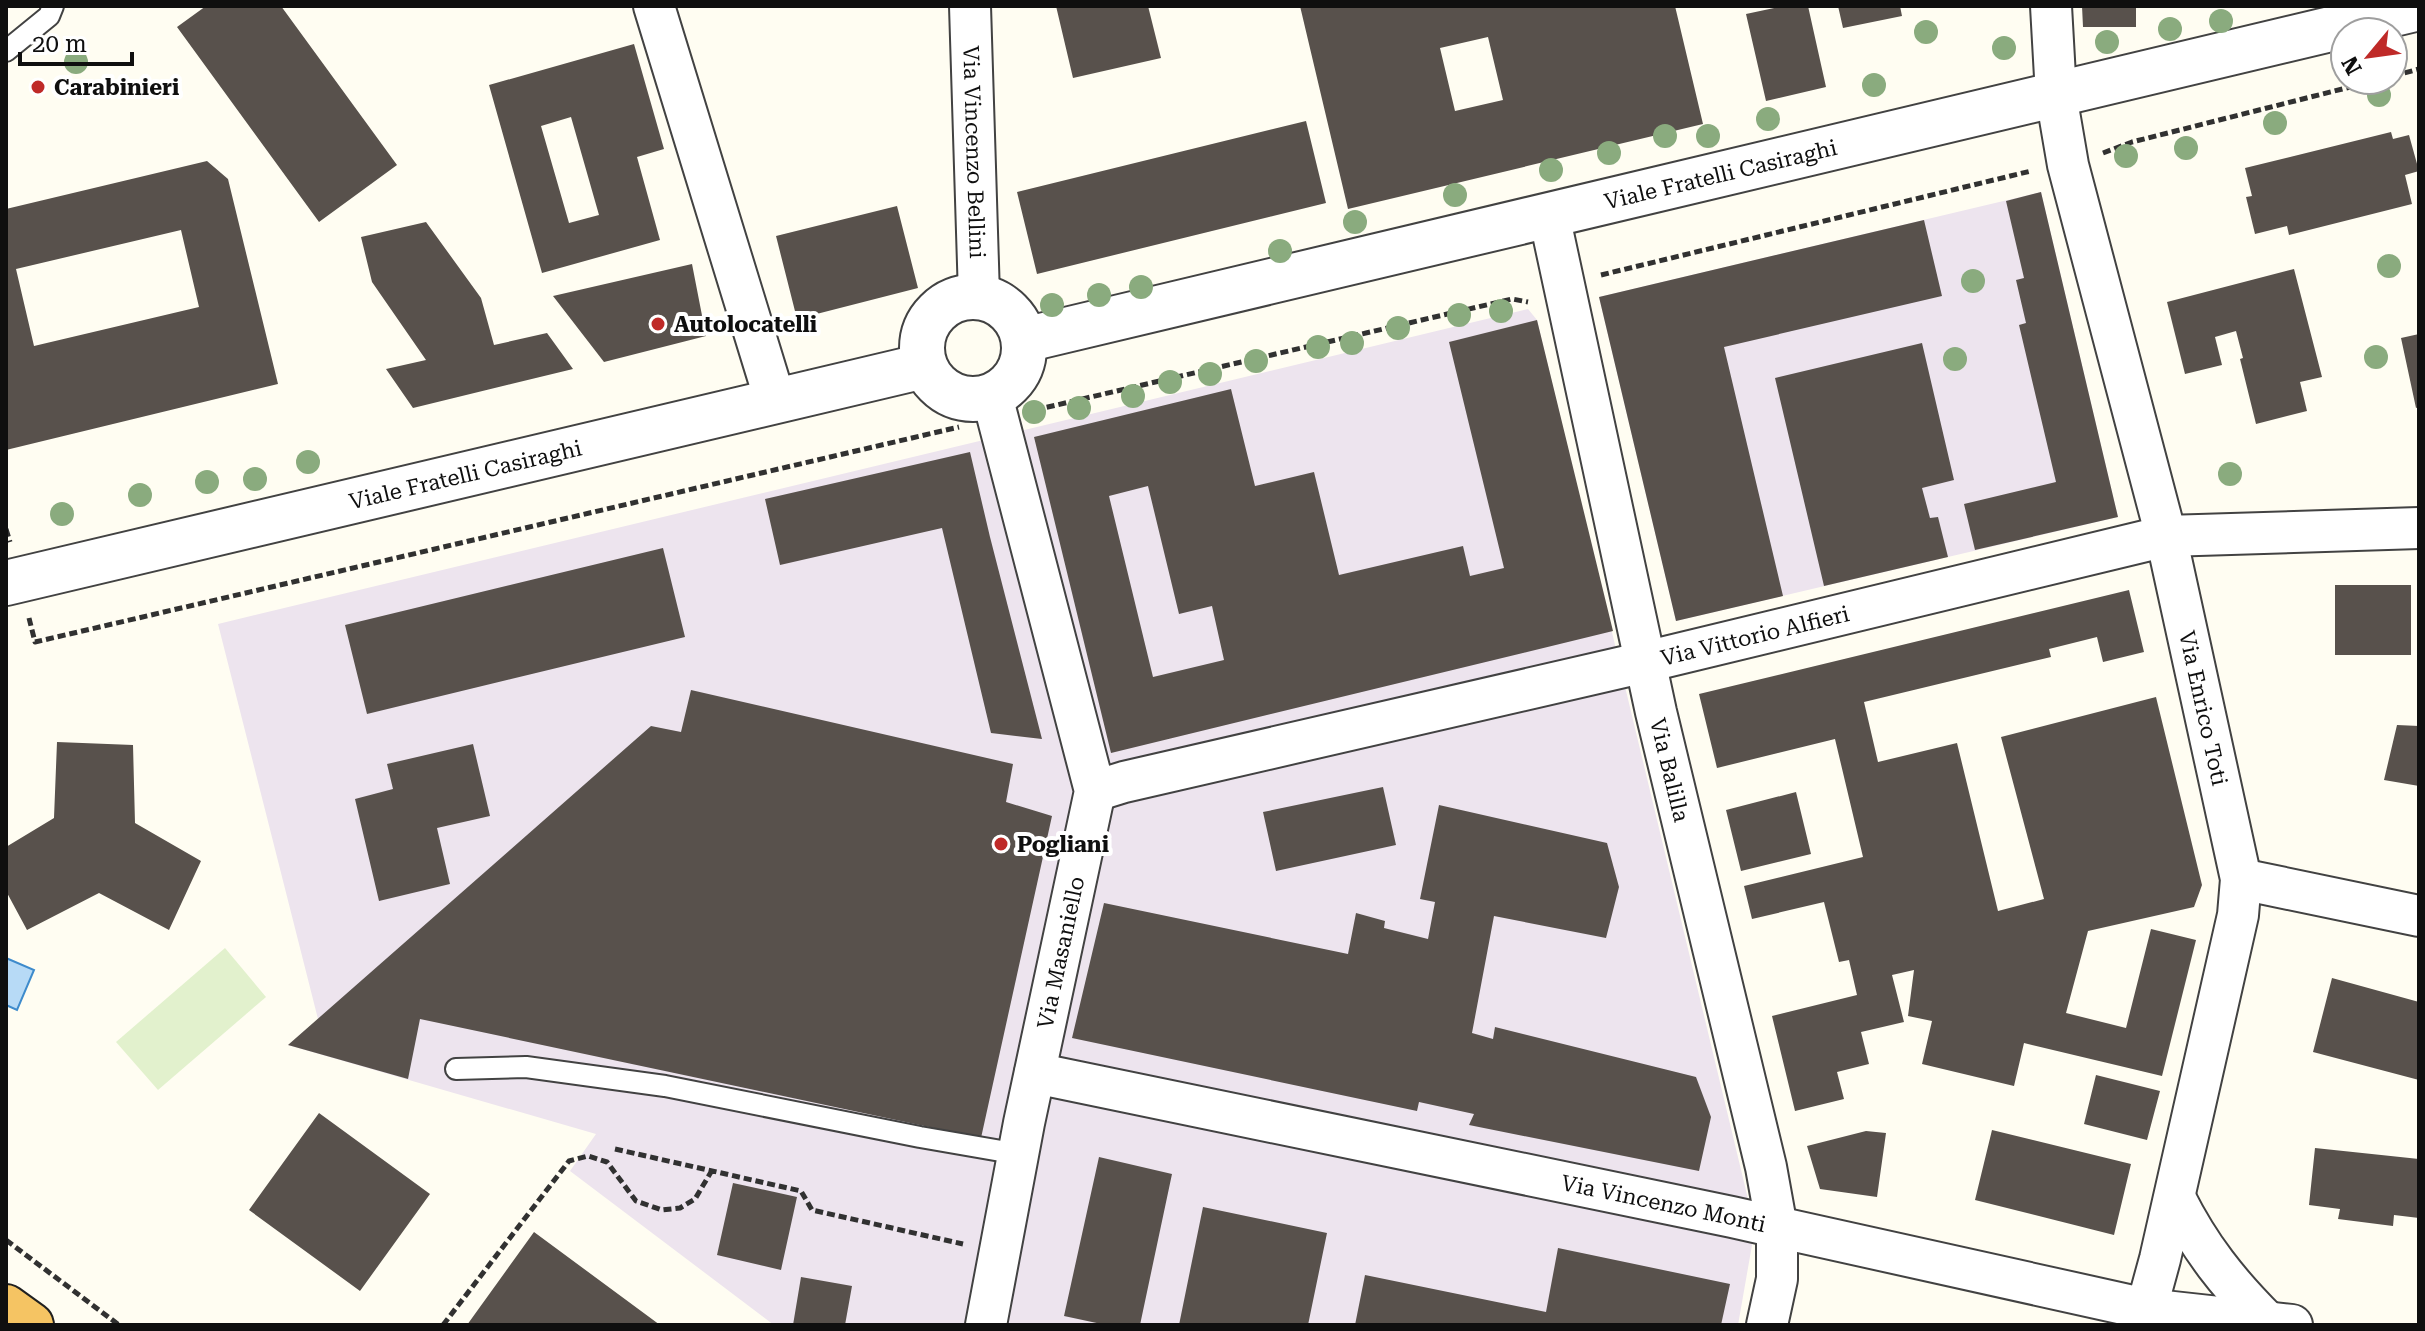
<svg xmlns="http://www.w3.org/2000/svg" width="2425" height="1331" viewBox="0 0 2425 1331" font-family="'Roboto Serif',serif">
<style>
.industrial{fill:#ede4ee}
.pitch{fill:#e2f1cd}
.water{fill:#b7daf6;stroke:#3e8bcc;stroke-width:2}
.building{fill:#58514c;fill-rule:evenodd}
.lines{fill:none;stroke-linecap:round;stroke-linejoin:round}
.service-casing{stroke:#424242;stroke-width:24}
.minor-casing{stroke:#424242;stroke-width:44}
.tertiary-casing{stroke:#424242;stroke-width:48}
.trunk-casing{stroke:#202020;stroke-width:48}
.path{stroke:#313131;stroke-width:5;stroke-dasharray:8 4;stroke-linecap:butt}
.service{stroke:#fff;stroke-width:20}
.minor{stroke:#fff;stroke-width:40}
.tertiary{stroke:#fff;stroke-width:44}
.trunk{stroke:#f5c463;stroke-width:44}
.tree{fill:#8aab7e}
.poi-dot{fill:#bf2a28;stroke:#fff;stroke-width:3}
.labels{text-anchor:middle;stroke-width:8;stroke-linejoin:round;paint-order:stroke}
.poi-label{font-size:22px;font-weight:bold;fill:#0f0f0f;stroke:#fff;text-anchor:start}
.street-label{font-size:22px;fill:#0f0f0f;stroke:#fff}
</style>
<rect width="100%" height="100%" fill="#fffdf2"/>
<!-- industrial -->
<path class="industrial" d="M 2041,192 L 2118,517 L 1676,621 L 1599,297 Z
M 1528,309 L 1537,320 L 1755,1228 L 1738,1325 L 774,1325 L 570,1171 L 596,1134 L 288,1045 L 318,1019 L 218,624 Z"/>
<!-- pitch -->
<path class="pitch" d="M 225,948 L 266,997 L 158,1090 L 116,1042 Z"/>
<!-- water -->
<path class="water" d="M 6,958 L 34,970 L 17,1010 L 6,1005 Z"/>
<!-- building -->
<path class="building" d="M 206,6 L 281,6 L 397,165 L 319,222 L 177,27 Z
M 1056,6 L 1148,6 L 1161,58 L 1073,78 Z
M 1300,6 L 1675,6 L 1703,124 L 1348,209 ZM 1488,37 L 1503,100 L 1455,111 L 1440,48 Z
M 1784,6 L 1808,6 L 1826,87 L 1766,101 L 1746,14 Z
M 1838,6 L 1900,6 L 1902,16 L 1843,28 Z
M 2082,6 L 2136,6 L 2136,27 L 2083,27 Z
M 634,44 L 664,149 L 637,157 L 660,240 L 542,273 L 489,85 ZM 571,117 L 599,215 L 569,223 L 541,126 Z
M 1306,121 L 1326,203 L 1037,274 L 1017,192 Z
M 2391,132 L 2393,139 L 2409,135 L 2419,171 L 2405,175 L 2412,204 L 2289,235 L 2287,226 L 2255,234 L 2246,197 L 2252,196 L 2245,168 Z
M 207,161 L 228,179 L 278,384 L 6,450 L 6,209 ZM 181,230 L 199,307 L 34,346 L 16,269 Z
M 2041,192 L 2118,517 L 1975,550 L 1964,504 L 2056,482 L 2019,325 L 2026,323 L 2016,280 L 2024,278 L 2006,201 Z
M 897,206 L 918,288 L 797,319 L 776,236 Z
M 1924,220 L 1942,296 L 1724,347 L 1783,596 L 1676,621 L 1599,297 Z
M 426,222 L 481,298 L 494,345 L 547,333 L 573,369 L 413,408 L 386,369 L 426,360 L 372,282 L 361,237 Z
M 692,264 L 706,336 L 604,362 L 553,296 Z
M 2294,269 L 2322,377 L 2300,382 L 2307,411 L 2256,424 L 2240,359 L 2243,358 L 2236,331 L 2215,337 L 2222,365 L 2185,374 L 2167,302 Z
M 1537,320 L 1613,631 L 1111,753 L 1034,437 L 1231,389 L 1255,486 L 1314,472 L 1339,575 L 1463,546 L 1470,576 L 1504,568 L 1449,342 ZM 1148,486 L 1179,614 L 1212,606 L 1224,660 L 1153,677 L 1109,496 Z
M 2419,334 L 2419,407 L 2416,408 L 2401,338 Z
M 1922,343 L 1954,480 L 1922,488 L 1930,518 L 1938,517 L 1948,557 L 1824,586 L 1775,378 Z
M 970,452 L 990,537 L 1042,739 L 991,733 L 942,528 L 780,565 L 765,499 Z
M 663,548 L 685,637 L 367,714 L 345,625 Z
M 2335,585 L 2411,585 L 2411,655 L 2335,655 Z
M 2129,590 L 2144,652 L 2103,662 L 2097,637 L 2049,649 L 2051,657 L 1864,702 L 1878,762 L 1957,743 L 1998,911 L 2044,899 L 2001,737 L 2156,697 L 2202,885 L 2194,907 L 2088,931 L 2066,1013 L 2126,1028 L 2151,929 L 2196,940 L 2162,1076 L 2024,1043 L 2014,1086 L 1922,1064 L 1932,1021 L 1908,1016 L 1914,970 L 1892,975 L 1904,1022 L 1861,1032 L 1869,1064 L 1837,1072 L 1844,1099 L 1795,1111 L 1772,1016 L 1857,995 L 1849,960 L 1839,962 L 1824,902 L 1752,919 L 1744,886 L 1863,857 L 1835,739 L 1717,768 L 1699,694 Z
M 691,690 L 1013,764 L 1006,802 L 1052,816 L 981,1138 L 420,1019 L 408,1079 L 288,1045 L 651,726 L 681,732 Z
M 2397,725 L 2419,726 L 2419,786 L 2384,780 Z
M 57,742 L 133,745 L 135,823 L 201,861 L 169,930 L 99,893 L 27,930 L 6,891 L 6,847 L 54,818 Z
M 473,744 L 490,816 L 437,828 L 450,884 L 379,901 L 355,799 L 393,789 L 387,764 Z
M 1383,787 L 1396,845 L 1276,871 L 1263,812 Z
M 1796,792 L 1811,854 L 1741,871 L 1726,810 Z
M 1439,805 L 1607,843 L 1619,887 L 1606,938 L 1494,916 L 1472,1033 L 1493,1039 L 1495,1027 L 1696,1077 L 1711,1117 L 1699,1171 L 1469,1125 L 1474,1114 L 1419,1102 L 1417,1111 L 1072,1038 L 1104,903 L 1348,954 L 1356,913 L 1385,921 L 1384,928 L 1428,939 L 1435,902 L 1420,899 Z
M 2332,978 L 2419,1002 L 2419,1080 L 2313,1052 Z
M 2096,1075 L 2160,1091 L 2147,1140 L 2084,1124 Z
M 319,1113 L 430,1194 L 360,1291 L 249,1210 Z
M 1992,1130 L 2131,1164 L 2114,1235 L 1975,1200 Z
M 1866,1131 L 1886,1133 L 1877,1197 L 1820,1189 L 1807,1146 Z
M 2315,1148 L 2419,1159 L 2419,1218 L 2394,1215 L 2393,1226 L 2338,1219 L 2340,1209 L 2309,1205 Z
M 1099,1157 L 1172,1174 L 1140,1325 L 1106,1325 L 1064,1316 Z
M 733,1183 L 797,1197 L 781,1270 L 717,1255 Z
M 1203,1207 L 1327,1233 L 1308,1325 L 1179,1325 Z
M 534,1232 L 660,1325 L 467,1325 Z
M 1558,1248 L 1730,1284 L 1721,1325 L 1355,1325 L 1365,1275 L 1546,1312 Z
M 801,1277 L 852,1286 L 845,1325 L 793,1325 Z"/>
<g class="lines">
<!-- service casing -->
<g class="service-casing">
<path id="service" d="M 6,51 L 49,16 L 53,6
M 456,1069 L 526,1067 L 665,1086 L 920,1137 L 1018,1154"/>
</g>
<!-- minor casing -->
<g class="minor-casing">
<g id="minor">
<path d="M 654,6 L 775,400"/>
<path id="s1" d="M 970,6 L 979,296"/>
<path id="s2" d="M 2051,6 L 2056,95 L 2068,165 L 2166,536 L 2241,879 L 2238,915 L 2160,1259 L 2142,1325"/>
<path id="s3" d="M 1549,215 L 1656,712 L 1766,1167 L 1777,1228 L 1777,1279 L 1767,1325"/>
<path id="s4" d="M 1095,791 L 1124,782 L 1645,662 L 2166,536 L 2419,528"/>
<path d="M 2241,879 L 2419,916"/>
<path id="s5" d="M 1035,1073 L 1732,1217 L 2146,1309 L 2292,1325"/>
<path d="M 2175,1198 C 2200,1248 2228,1283 2267,1322"/>
<path id="s6" d="M 986,1325 L 1024,1123 L 1095,791 L 992,396"/>
</g>
</g>
<!-- tertiary casing -->
<g class="tertiary-casing">
<g id="tertiary">
<circle cx="973" cy="348" r="51"/>
<path id="s7" d="M 1024,340 L 2419,8"/>
<path id="s8" d="M 6,583 L 924,366"/>
</g>
</g>
<!-- trunk casing -->
<g class="trunk-casing">
<path id="trunk" d="M 6,1307 L 31,1325"/>
</g>
<!-- path -->
<path class="path" d="M 2393,76 L 2419,69
M 2103,153 L 2132,142 L 2378,80
M 1601,275 L 2031,171
M 1035,410 L 1512,299 L 1528,302
M 6,529 L 10,542
M 29,618 L 35,642 L 959,427
M 615,1149 L 801,1191 L 812,1210 L 963,1244
M 6,1240 L 119,1325
M 443,1325 L 569,1161 L 588,1156 L 607,1162 L 636,1201 L 662,1210 L 680,1208 L 695,1199 L 711,1172"/>
<!-- service -->
<use href="#service" class="service"/>
<!-- minor -->
<use href="#minor" class="minor"/>
<!-- tertiary -->
<use href="#tertiary" class="tertiary"/>
<!-- trunk -->
<use href="#trunk" class="trunk"/>
</g>
<!-- trees -->
<g class="tree">
<circle cx="2221" cy="21" r="12"/>
<circle cx="2170" cy="29" r="12"/>
<circle cx="1926" cy="32" r="12"/>
<circle cx="2107" cy="42" r="12"/>
<circle cx="2004" cy="48" r="12"/>
<circle cx="76" cy="62" r="12"/>
<circle cx="1874" cy="85" r="12"/>
<circle cx="2379" cy="95" r="12"/>
<circle cx="1768" cy="119" r="12"/>
<circle cx="2275" cy="123" r="12"/>
<circle cx="1665" cy="136" r="12"/>
<circle cx="1708" cy="136" r="12"/>
<circle cx="2186" cy="148" r="12"/>
<circle cx="1609" cy="153" r="12"/>
<circle cx="2126" cy="156" r="12"/>
<circle cx="1551" cy="170" r="12"/>
<circle cx="1455" cy="195" r="12"/>
<circle cx="1355" cy="222" r="12"/>
<circle cx="1280" cy="251" r="12"/>
<circle cx="2389" cy="266" r="12"/>
<circle cx="1973" cy="281" r="12"/>
<circle cx="1141" cy="287" r="12"/>
<circle cx="1099" cy="295" r="12"/>
<circle cx="1052" cy="305" r="12"/>
<circle cx="1501" cy="311" r="12"/>
<circle cx="1459" cy="315" r="12"/>
<circle cx="1398" cy="328" r="12"/>
<circle cx="1352" cy="343" r="12"/>
<circle cx="1318" cy="347" r="12"/>
<circle cx="2376" cy="357" r="12"/>
<circle cx="1955" cy="359" r="12"/>
<circle cx="1256" cy="361" r="12"/>
<circle cx="1210" cy="374" r="12"/>
<circle cx="1170" cy="382" r="12"/>
<circle cx="1133" cy="396" r="12"/>
<circle cx="1079" cy="408" r="12"/>
<circle cx="1034" cy="412" r="12"/>
<circle cx="308" cy="462" r="12"/>
<circle cx="2230" cy="474" r="12"/>
<circle cx="255" cy="479" r="12"/>
<circle cx="207" cy="482" r="12"/>
<circle cx="140" cy="495" r="12"/>
<circle cx="62" cy="514" r="12"/>
</g>
<!-- markers -->
<g class="poi-dot">
<circle cx="38" cy="87" r="8"/>
<circle cx="658" cy="324" r="8"/>
<circle cx="1001" cy="844" r="8"/>
</g>
<g class="labels">
<!-- poi labels -->
<g class="poi-label">
<text x="54" y="95">Carabinieri</text>
<text x="674" y="332">Autolocatelli</text>
<text x="1017" y="852">Pogliani</text>
</g>
<!-- street labels -->
<g class="street-label">
<text dy="8" stroke="none"><textPath href="#s1" startOffset="146">Via Vincenzo Bellini</textPath></text>
<text dy="8" stroke="none"><textPath href="#s7" startOffset="716">Viale Fratelli Casiraghi</textPath></text>
<text dy="8" stroke="none"><textPath href="#s8" startOffset="472">Viale Fratelli Casiraghi</textPath></text>
<text dy="8" stroke="none"><textPath href="#s4" startOffset="678">Via Vittorio Alfieri</textPath></text>
<text dy="8" stroke="none"><textPath href="#s2" startOffset="720">Via Enrico Toti</textPath></text>
<text dy="8" stroke="none"><textPath href="#s3" startOffset="568">Via Balilla</textPath></text>
<text dy="8" stroke="none"><textPath href="#s6" startOffset="380">Via Masaniello</textPath></text>
<text dy="8" stroke="none"><textPath href="#s5" startOffset="642">Via Vincenzo Monti</textPath></text>
</g>
</g>
<!-- border -->
<rect width="2425" height="1331" fill="none" stroke="#0f0f0f" stroke-width="16"/>
<!-- north arrow -->
<g transform="translate(2369 56) rotate(241)"><circle r="38" fill="#ffffff" stroke="#9f9f9f" stroke-width="2"/>
<path d="M0-6L14 30L0 20L-14 30Z" fill="#bf2a28"/>
<text y="-12" font-size="22" font-weight="bold" text-anchor="middle" fill="#0f0f0f">N</text>
</g>
<!-- scale -->
<path d="M20 52v12h112v-12" fill="none" stroke="#0f0f0f" stroke-width="4"/>
<text x="32" y="52" font-size="24" fill="#0f0f0f" stroke="#ffffff" stroke-width="6" paint-order="stroke">20 m</text>
</svg>
